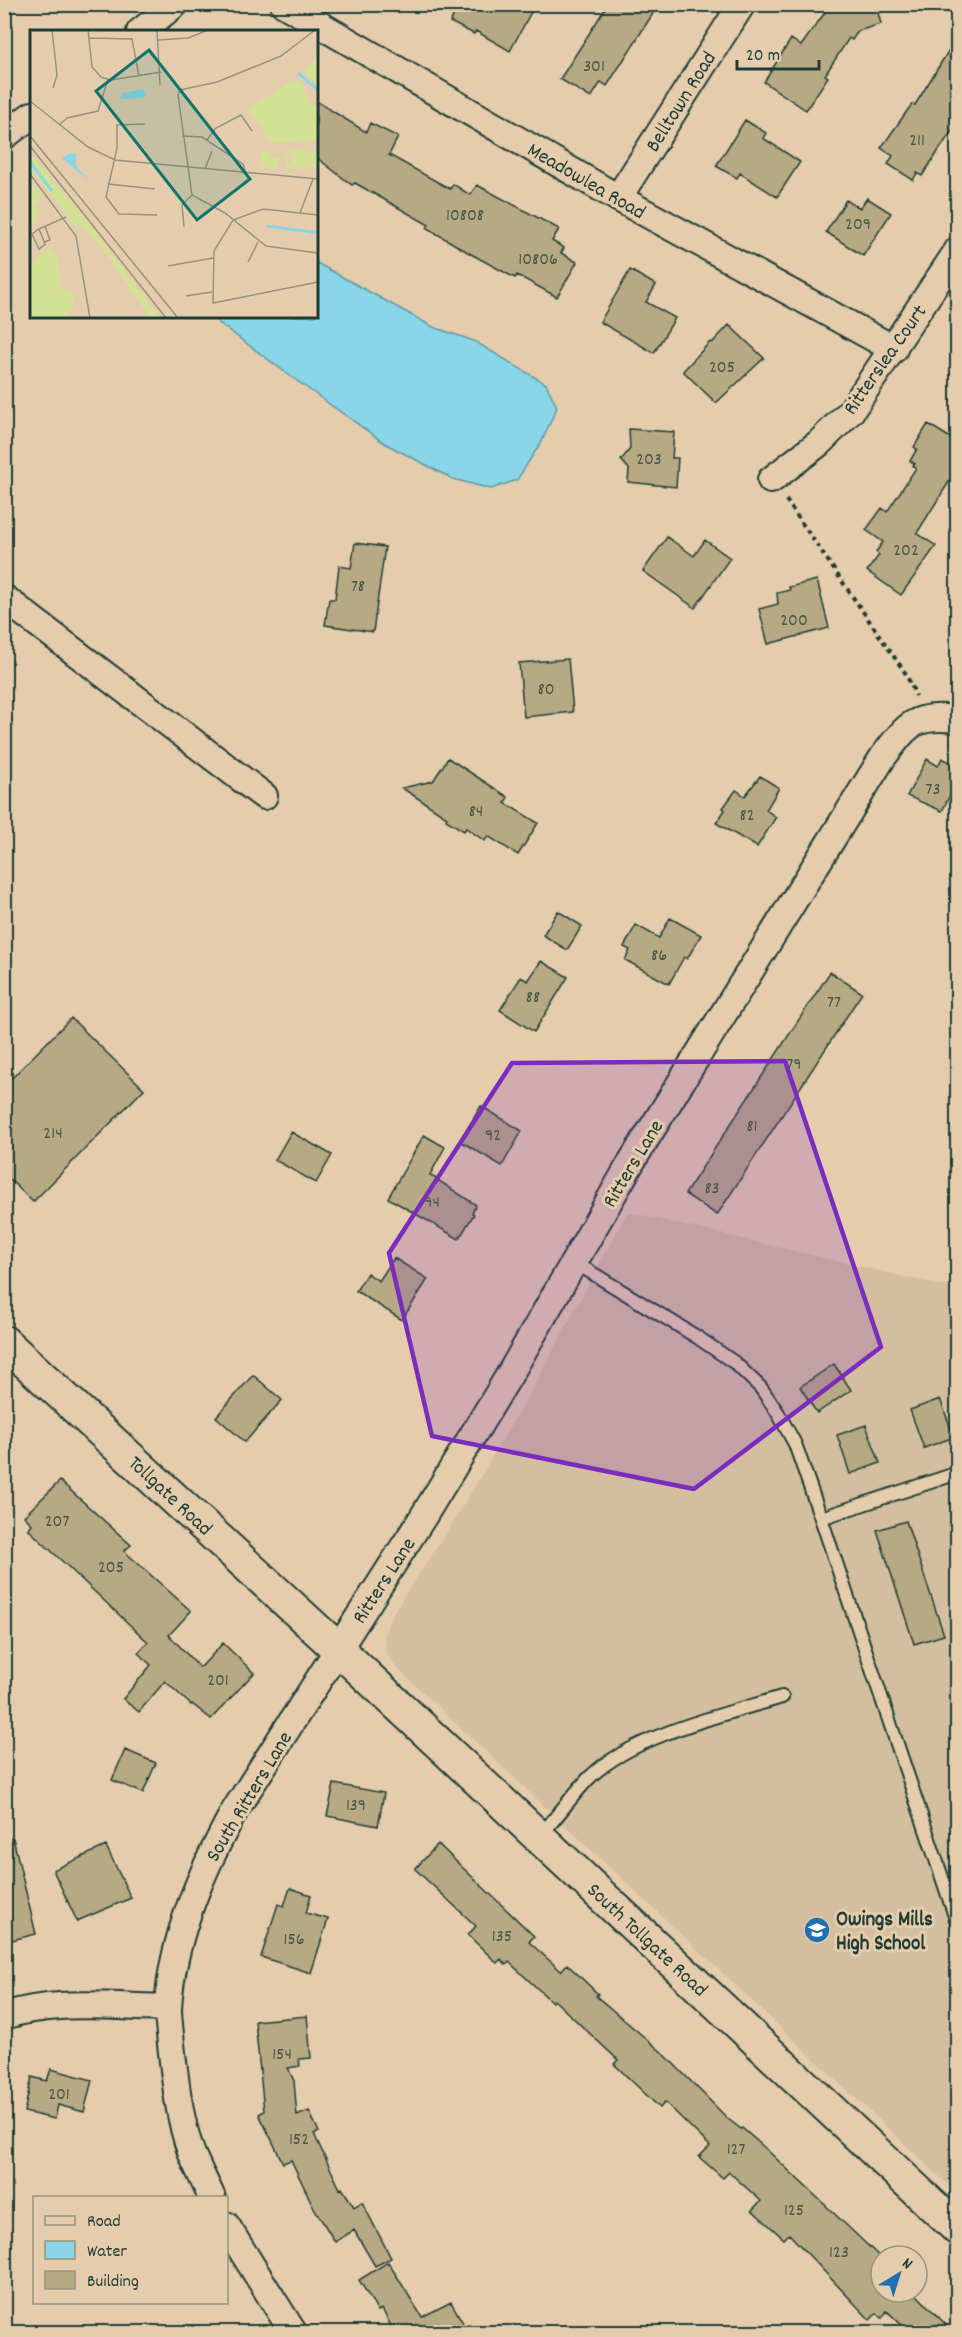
<svg xmlns="http://www.w3.org/2000/svg" width="962" height="2337" viewBox="0 0 962 2337" font-family="Dekko,sans-serif">
<style>
.built{fill:#d3bf9f}
.water{fill:#89d6e9;stroke:#5f99a1;stroke-width:1.5}
.building{fill:#b7a984;stroke:#1f3d34;stroke-width:1.5}
.lines{fill:none;stroke-linecap:round;stroke-linejoin:round}
.service-casing{stroke:#1f3d34;stroke-width:16}
.minor-casing{stroke:#1f3d34;stroke-width:30}
.tertiary-casing{stroke:#1f3d34;stroke-width:36}
.path{stroke:#1f3d34;stroke-width:4;stroke-dasharray:4.5 4.5;stroke-linecap:butt}
.service{stroke:#e5ccad;stroke-width:12}
.minor{stroke:#e5ccad;stroke-width:26}
.tertiary{stroke:#e5ccad;stroke-width:32}
.marked{fill:#7b2cbf;fill-opacity:0.2;stroke:#7b2cbf;stroke-width:4.5;stroke-linejoin:round}
.labels{text-anchor:middle;stroke-width:6;stroke-linejoin:round;paint-order:stroke}
.number-label{font-size:18px;fill:#455848}
.street-label{font-size:21px;fill:#1f3d34;stroke:#e5ccad}
.poi-label{font-size:21px;font-weight:bold;fill:#1f3d34;stroke:#e5ccad;text-anchor:start}
.inset-river{fill:none;stroke:#89d6e9;stroke-width:3}
.inset-road{fill:none;stroke:#96937d;stroke-width:1.5}
.view{fill:#0f766e;fill-opacity:0.15;stroke:#0f766e;stroke-width:3}
.inset-edge{fill:none;stroke:#1f3d34;stroke-width:3}
</style>
<rect width="100%" height="100%" fill="#e5ccad"/>
<filter id="ink" filterUnits="userSpaceOnUse"><feTurbulence type="fractalNoise" baseFrequency=".0167" numOctaves="2"/><feDisplacementMap in="SourceGraphic" scale="12" xChannelSelector="R" yChannelSelector="G"/><feConvolveMatrix kernelMatrix="1 2 1 2 8 2 1 2 1" color-interpolation-filters="sRGB"/></filter>
<g filter="url(#ink)">
<!-- built -->
<path class="built" d="M 627,1212 L 957,1289 L 957,2193 L 396,1667 L 386,1653 L 384,1635 L 394,1611 L 449,1529 L 532,1390 Z"/>
<!-- water -->
<path class="water" d="M 317,263 L 433,327 L 474,341 L 546,384 L 557,407 L 542,441 L 517,480 L 491,489 L 453,479 L 386,444 L 297,381 L 211,317 L 316,316 Z"/>
<!-- building -->
<path class="building" d="M 460,4 L 518,4 L 531,12 L 510,51 L 476,31 L 474,34 L 450,22 Z
M 608,4 L 659,4 L 607,86 L 601,82 L 591,98 L 560,79 Z
M 831,4 L 876,4 L 881,24 L 858,31 L 852,40 L 849,38 L 825,75 L 828,77 L 806,110 L 764,82 L 791,39 L 801,46 Z
M 957,37 L 957,123 L 922,176 L 917,173 L 913,180 L 888,164 L 893,156 L 881,148 L 912,104 L 915,105 Z
M 316,101 L 366,132 L 370,123 L 398,137 L 389,155 L 450,189 L 453,184 L 470,195 L 477,185 L 559,229 L 552,241 L 564,248 L 561,253 L 577,262 L 557,297 L 517,275 L 515,278 L 471,254 L 427,228 L 429,225 L 355,183 L 352,185 L 316,157 Z
M 745,120 L 766,133 L 763,138 L 800,162 L 777,197 L 740,173 L 737,178 L 716,166 Z
M 867,198 L 891,213 L 863,256 L 826,232 L 846,200 L 860,208 Z
M 630,270 L 656,285 L 646,302 L 675,318 L 654,353 L 600,322 Z
M 729,325 L 764,358 L 716,403 L 683,371 L 710,342 L 712,343 Z
M 928,424 L 957,442 L 957,469 L 917,533 L 936,546 L 901,595 L 867,571 L 879,555 L 876,552 L 883,542 L 866,530 L 882,508 L 887,512 L 916,468 L 913,466 L 915,464 L 910,461 L 917,449 L 914,447 Z
M 629,429 L 674,432 L 672,458 L 678,458 L 676,487 L 628,482 L 629,469 L 621,460 L 630,449 Z
M 667,537 L 694,556 L 705,540 L 730,558 L 695,608 L 643,571 Z
M 355,543 L 385,547 L 373,632 L 325,625 L 329,599 L 335,599 L 339,566 L 351,568 Z
M 817,580 L 829,628 L 768,644 L 759,609 L 778,604 L 777,593 L 790,590 L 789,587 Z
M 568,659 L 573,712 L 524,717 L 519,663 Z
M 448,758 L 508,797 L 505,803 L 538,823 L 518,855 L 488,836 L 485,841 L 466,828 L 464,831 L 446,820 L 447,817 L 402,788 L 433,781 Z
M 942,758 L 957,766 L 957,781 L 942,811 L 907,796 L 927,759 L 938,766 Z
M 760,776 L 779,788 L 766,810 L 776,817 L 757,847 L 716,823 L 725,810 L 723,808 L 736,790 L 745,796 Z
M 558,911 L 582,926 L 567,950 L 543,935 Z
M 670,918 L 701,935 L 687,959 L 684,957 L 669,984 L 625,960 L 630,950 L 624,947 L 636,925 L 659,938 Z
M 541,961 L 568,977 L 534,1032 L 500,1010 L 521,977 L 528,981 Z
M 830,972 L 862,993 L 717,1215 L 685,1194 Z
M 71,1018 L 144,1089 L 33,1202 L 4,1174 L 4,1086 Z
M 481,1106 L 522,1131 L 502,1166 L 460,1141 Z
M 291,1132 L 332,1155 L 316,1183 L 275,1160 Z
M 424,1135 L 445,1147 L 430,1175 L 476,1205 L 472,1213 L 474,1214 L 459,1239 L 388,1198 Z
M 394,1258 L 428,1279 L 402,1320 L 356,1291 L 367,1273 L 379,1281 Z
M 834,1364 L 851,1390 L 817,1413 L 800,1387 Z
M 253,1375 L 282,1400 L 245,1442 L 216,1417 Z
M 940,1399 L 954,1437 L 924,1448 L 910,1410 Z
M 866,1425 L 880,1463 L 850,1474 L 837,1435 Z
M 60,1481 L 131,1545 L 124,1551 L 191,1611 L 169,1635 L 199,1667 L 202,1666 L 223,1643 L 254,1673 L 211,1719 L 192,1704 L 191,1705 L 165,1681 L 139,1712 L 123,1699 L 151,1665 L 138,1653 L 148,1642 L 28,1529 L 32,1524 L 24,1516 Z
M 906,1521 L 944,1635 L 914,1644 L 877,1530 Z
M 125,1750 L 156,1763 L 143,1793 L 112,1780 Z
M 334,1784 L 384,1793 L 378,1826 L 327,1816 Z
M 13,1838 L 36,1934 L 4,1942 L 4,1839 Z
M 438,1844 L 534,1936 L 529,1942 L 561,1971 L 567,1964 L 598,1994 L 596,1996 L 664,2054 L 728,2119 L 741,2129 L 742,2128 L 766,2149 L 881,2258 L 881,2292 L 914,2292 L 953,2332 L 909,2332 L 887,2311 L 882,2318 L 877,2313 L 870,2320 L 789,2234 L 784,2239 L 752,2210 L 761,2201 L 729,2172 L 723,2178 L 699,2157 L 710,2146 L 665,2102 L 660,2108 L 614,2064 L 618,2060 L 554,2000 L 552,2002 L 509,1962 L 506,1965 L 501,1959 L 497,1963 L 468,1935 L 476,1926 L 415,1869 Z
M 106,1846 L 131,1898 L 77,1921 L 53,1870 Z
M 290,1888 L 311,1895 L 306,1913 L 328,1919 L 311,1973 L 261,1957 L 278,1904 L 284,1906 Z
M 307,2016 L 311,2058 L 299,2059 L 300,2066 L 288,2068 L 294,2081 L 297,2116 L 309,2111 L 319,2132 L 314,2134 L 340,2189 L 342,2188 L 354,2207 L 362,2202 L 391,2258 L 375,2266 L 354,2230 L 335,2242 L 314,2208 L 291,2160 L 283,2163 L 259,2114 L 264,2111 L 255,2021 Z
M 51,2069 L 92,2080 L 84,2112 L 58,2105 L 55,2119 L 24,2112 L 32,2077 L 47,2081 Z
M 388,2262 L 422,2317 L 451,2302 L 468,2332 L 394,2332 L 382,2309 L 378,2311 L 359,2280 Z"/>
<g class="lines">
<!-- service casing -->
<g class="service-casing">
<path id="service" d="M 574,1262 L 697,1337 L 735,1363 L 761,1388 L 778,1413 L 795,1444 L 821,1518 L 958,1925
M 821,1518 L 958,1473
M 540,1836 C 557,1817 573,1794 591,1776 C 634,1735 726,1714 782,1697"/>
</g>
<!-- minor casing -->
<g class="minor-casing">
<path id="minor" d="M 284,4 L 618,198 L 894,349
M 140,32 L 175,4
M 4,136 L 32,115
M 618,198 L 742,4
M 771,480 L 819,443 L 851,411 L 958,250
M 4,598 L 264,796
M 4,2016 C 56,1999 115,2007 168,2008
M 212,2198 C 205,2182 197,2167 191,2152 C 179,2118 175,2079 171,2044 C 170,2032 168,2019 168,2008 C 172,1938 202,1870 235,1810 L 423,1517 L 507,1379 L 632,1161 L 883,757 C 908,724 914,714 958,719
M 226,2225 L 293,2332"/>
</g>
<!-- tertiary casing -->
<g class="tertiary-casing">
<path id="tertiary" d="M 4,1342 L 338,1649 L 958,2229"/>
</g>
<!-- path -->
<path class="path" d="M 786,500 L 906,674 L 916,696"/>
<!-- service -->
<use href="#service" class="service"/>
<!-- minor -->
<use href="#minor" class="minor"/>
<!-- tertiary -->
<use href="#tertiary" class="tertiary"/>
</g>
</g>
<!-- marked area -->
<path class="marked" d="M 785,1061 L 881,1347 L 694,1489 L 432,1436 L 389,1253 L 512,1063 Z"/>
<!-- icons -->
<defs>
<g id="school-disc" transform="scale(1.35)"><circle r="9.5" fill="#1f6fb2" stroke="#e5ccad"/><path d="M0-5L7-2L0 1L-7-2ZM-4 1L0 2.5L4 1V4Q0 6-4 4Z" fill="#fff"/></g>
</defs>
<g fill-rule="evenodd">
<use href="#school-disc" x="817" y="1930"/>
</g>
<g class="labels">
<!-- number labels -->
<g class="number-label">
<text x="594" y="71">301</text>
<text x="917" y="145">211</text>
<text x="465" y="220">10808</text>
<text x="858" y="229">209</text>
<text x="538" y="264">10806</text>
<text x="722" y="372">205</text>
<text x="649" y="464">203</text>
<text x="906" y="555">202</text>
<text x="358" y="591">78</text>
<text x="794" y="625">200</text>
<text x="546" y="694">80</text>
<text x="933" y="794">73</text>
<text x="476" y="816">84</text>
<text x="747" y="820">82</text>
<text x="659" y="960">86</text>
<text x="533" y="1002">88</text>
<text x="834" y="1007">77</text>
<text x="794" y="1069">79</text>
<text x="752" y="1131">81</text>
<text x="53" y="1138">214</text>
<text x="493" y="1140">92</text>
<text x="712" y="1193">83</text>
<text x="432" y="1207">94</text>
<text x="57" y="1526">207</text>
<text x="111" y="1572">205</text>
<text x="218" y="1685">201</text>
<text x="356" y="1810">139</text>
<text x="502" y="1941">135</text>
<text x="294" y="1944">156</text>
<text x="282" y="2059">154</text>
<text x="59" y="2099">201</text>
<text x="299" y="2144">152</text>
<text x="736" y="2154">127</text>
<text x="794" y="2215">125</text>
<text x="839" y="2257">123</text>
</g>
<!-- street labels -->
<g class="street-label">
<text transform="translate(680 101) rotate(-58)" y="7">Belltown Road</text>
<text transform="translate(587 180) rotate(30)" y="7">Meadowlea Road</text>
<text transform="translate(884 359) rotate(-55)" y="7">Ritterslea Court</text>
<text transform="translate(632 1163) rotate(-59)" y="7">Ritters Lane</text>
<text transform="translate(171 1495) rotate(43)" y="7">Tollgate Road</text>
<text transform="translate(383 1580) rotate(-57)" y="7">Ritters Lane</text>
<text transform="translate(248 1796) rotate(-59)" y="7">South Ritters Lane</text>
<text transform="translate(648 1939) rotate(43)" y="7">South Tollgate Road</text>
</g>
<!-- poi labels -->
<g class="poi-label">
<text x="836" y="1925">Owings Mills<tspan x="836" dy="24">High School</tspan></text>
</g>
</g>
<!-- overview -->
<g transform="translate(30 30)">
<rect width="288" height="288" fill="#e5ccad"/>
<path d="M 288,27 L 288,55 L 273,41 ZM 263,50 L 272,54 L 281,76 L 288,78 L 288,110 L 241,113 L 218,79 ZM 260,118 L 288,119 L 262,119 L 255,128 L 261,136 L 262,120 L 288,122 L 288,138 L 262,137 L 288,141 L 253,138 L 257,136 L 254,124 ZM 232,121 L 239,121 L 239,128 L 249,128 L 248,139 L 229,137 ZM 0,123 L 60,195 L 130,288 L 119,287 L 78,226 L 55,198 L 45,196 L 0,138 ZM 0,155 L 12,164 L 4,179 L 10,180 L 0,199 ZM 21,217 L 28,226 L 30,259 L 43,262 L 43,277 L 34,288 L 0,288 L 0,234 Z" fill="#d3e194"/>
<path d="M 113,59 L 116,66 L 112,68 L 90,69 L 93,63 ZM 40,123 L 46,124 L 46,136 L 59,151 L 32,128 Z" fill="#89d6e9"/>
<path class="inset-river" d="M 268,43 L 288,60M 0,132 L 22,161M 237,196 L 288,203"/>
<path class="inset-road" d="M 22,0 L 27,45 L 23,58M 58,0 L 62,37 L 71,47 L 81,50 L 131,42M 127,0 L 130,55M 285,0 L 251,26 L 187,52 L 150,60 L 148,65 L 162,165 L 195,183 L 236,216 L 288,223M 59,8 L 102,9 L 109,46M 128,10 L 158,8 L 178,0M 0,71 L 58,117 L 85,130 L 288,149M 115,94 L 87,95 L 87,118 L 76,167 L 89,184 L 127,185M 29,95 L 37,88 L 68,81 L 78,49M 0,106 L 148,288M 152,106 L 172,107 L 213,134 L 216,143M 177,110 L 186,98 L 211,85 L 222,101M 0,116 L 136,288M 175,139 L 182,121M 0,144 L 46,206 L 60,288M 78,154 L 125,159M 270,183 L 283,149M 288,185 L 233,179 L 203,190 L 184,221 L 183,273 L 288,252M 154,197 L 152,175 L 162,165M 9,199 L 15,214 L 9,219 L 2,204 L 9,199 L 36,187M 14,212 L 20,210 L 15,196M 218,232 L 228,212M 138,236 L 183,228M 156,266 L 182,262"/>
<path class="view" d="M 119,20 L 220,149 L 167,190 L 66,61 Z"/>
<rect width="288" height="288" class="inset-edge"/>
</g>
<!-- margin -->
<rect width="962" height="2337" fill="none" stroke="#e5ccad" stroke-width="24"/>
<rect x="12" y="12" width="938" height="2313" fill="none" stroke="#1f3d34" stroke-width="2" filter="url(#ink)"/>
<!-- legend -->
<rect x="33" y="2196" width="195" height="108" fill="#e5ccad" stroke="#96937d" stroke-width="1.5"/>
<rect x="45" y="2216" width="30" height="9" fill="#e5ccad" stroke="#96937d" stroke-width="1.5"/>
<text x="87" y="2226" font-size="18" fill="#1f3d34">Road</text>
<rect x="45" y="2241" width="30" height="18" fill="#89d6e9" stroke="#96937d" stroke-width="1.5"/>
<text x="87" y="2256" font-size="18" fill="#1f3d34">Water</text>
<rect x="45" y="2271" width="30" height="18" fill="#b7a984" stroke="#96937d" stroke-width="1.5"/>
<text x="87" y="2286" font-size="18" fill="#1f3d34">Building</text>
<!-- north arrow -->
<g transform="translate(899 2274) rotate(38)"><circle r="28" fill="#e5ccad" stroke="#96937d" stroke-width="1.5"/>
<path d="M0-4.5L10 22L0 15L-10 22Z" fill="#1f6fb2"/>
<text y="-9" font-size="16" font-weight="bold" text-anchor="middle" fill="#1f3d34">N</text>
</g>
<!-- scale -->
<path d="M737 60v9h82v-9" fill="none" stroke="#1f3d34" stroke-width="3"/>
<text x="746" y="60" font-size="18" fill="#1f3d34" stroke="#e5ccad" stroke-width="4.5" paint-order="stroke">20 m</text>
</svg>
